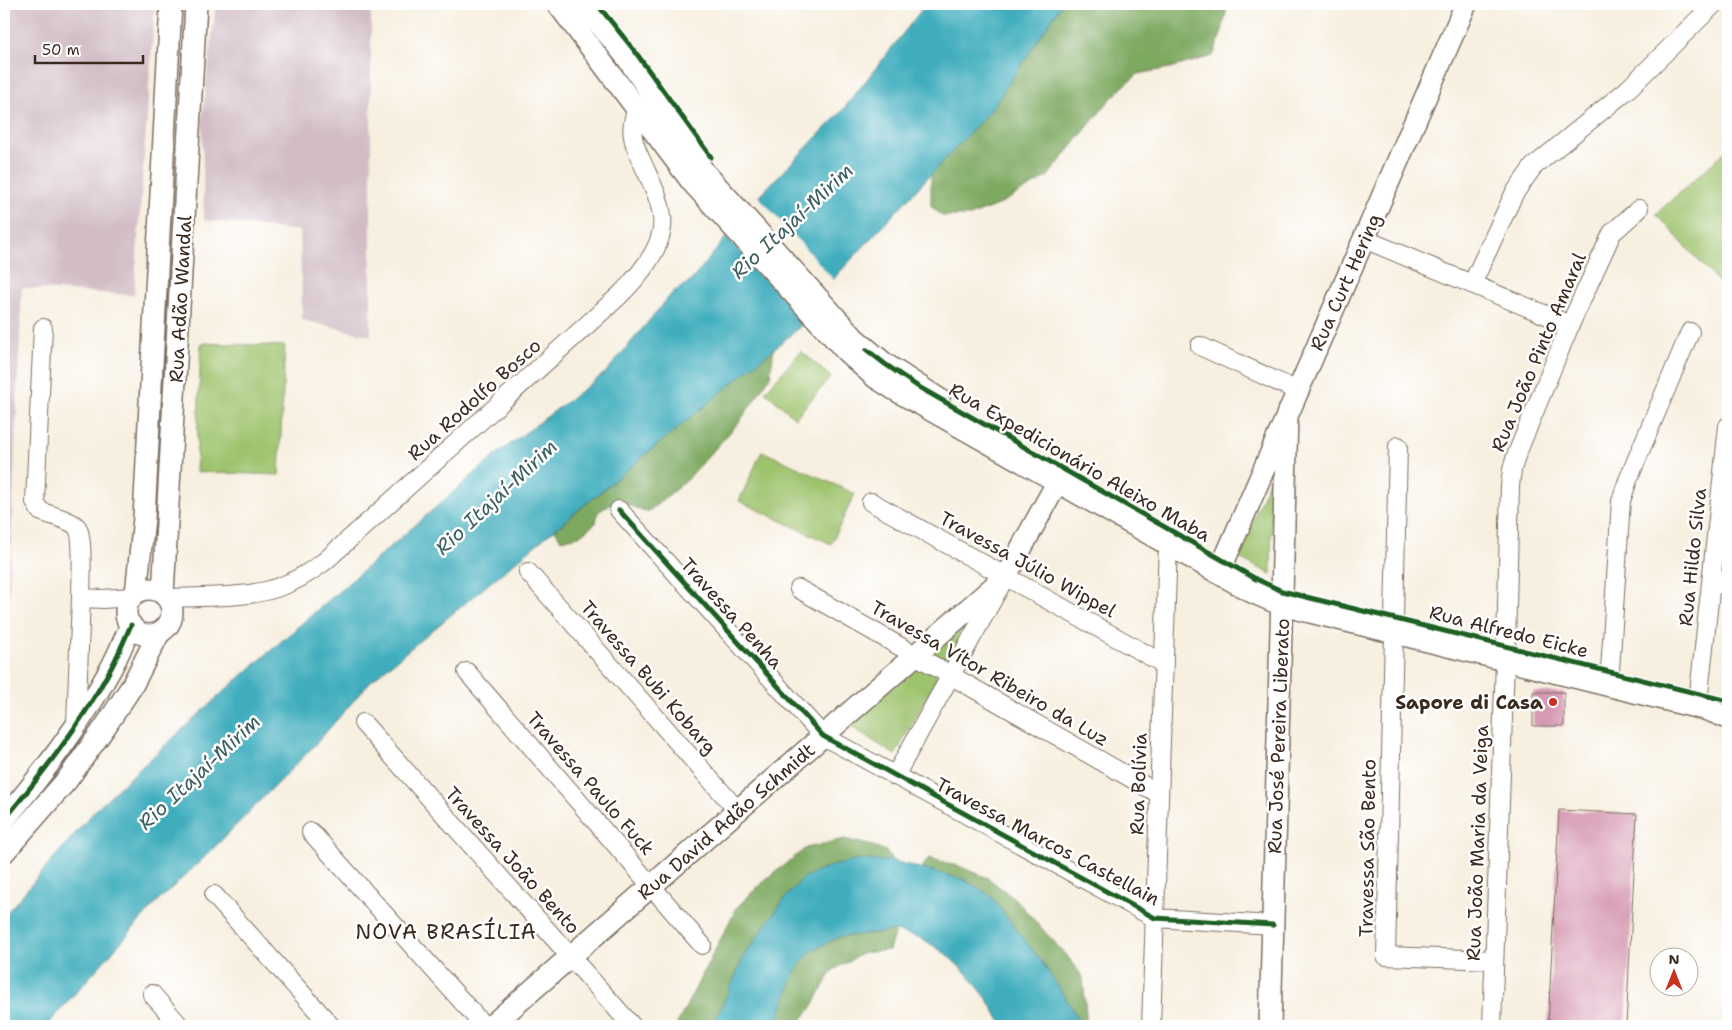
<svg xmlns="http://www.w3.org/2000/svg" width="1732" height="1030" viewBox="0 0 1732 1030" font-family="'Shantell Sans',sans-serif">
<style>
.industrial{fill:#d2bdc6}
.green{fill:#9ec36d;stroke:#6c7646}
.forest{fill:#7ea960;stroke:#5c6a3f}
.water{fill:#3fadbd;stroke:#3d6c6e}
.pier{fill:#f7efdf}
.building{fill:#d79ab3}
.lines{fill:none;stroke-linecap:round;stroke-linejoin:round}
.minor-casing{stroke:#7d6f62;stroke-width:20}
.major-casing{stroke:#7d6f62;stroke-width:24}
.minor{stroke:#fff;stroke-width:18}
.major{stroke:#fff;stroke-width:21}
.cycleway-casing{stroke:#fff;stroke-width:8}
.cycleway{stroke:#1b5e20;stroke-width:5}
.poi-dot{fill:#c8321e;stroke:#fff;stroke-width:2}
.labels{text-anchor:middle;stroke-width:5;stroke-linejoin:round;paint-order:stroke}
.street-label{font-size:19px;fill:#3b2a1e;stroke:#fff}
.poi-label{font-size:19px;font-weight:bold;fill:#3b2a1e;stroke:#fff;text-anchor:end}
.water-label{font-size:20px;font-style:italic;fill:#3d5e5e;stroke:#fff}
.quarter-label{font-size:21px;letter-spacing:1px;fill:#3b2a1e;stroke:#fff}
</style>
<rect width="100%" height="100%" fill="#fff"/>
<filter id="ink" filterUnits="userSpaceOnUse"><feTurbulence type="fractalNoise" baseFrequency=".02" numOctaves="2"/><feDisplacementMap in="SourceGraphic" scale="10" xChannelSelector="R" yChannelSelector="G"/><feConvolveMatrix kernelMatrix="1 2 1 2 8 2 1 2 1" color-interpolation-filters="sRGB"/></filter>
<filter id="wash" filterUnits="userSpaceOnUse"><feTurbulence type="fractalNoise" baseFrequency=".0096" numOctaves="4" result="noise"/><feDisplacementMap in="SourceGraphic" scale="20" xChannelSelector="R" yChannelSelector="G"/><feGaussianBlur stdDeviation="1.12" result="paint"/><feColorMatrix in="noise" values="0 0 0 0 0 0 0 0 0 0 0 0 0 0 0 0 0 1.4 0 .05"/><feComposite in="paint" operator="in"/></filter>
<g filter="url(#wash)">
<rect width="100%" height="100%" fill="#f7efdf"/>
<!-- industrial -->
<path class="industrial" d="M 4,4 L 155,4 L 134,295 L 22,288 L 4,703 Z
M 216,4 L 371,4 L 371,336 L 302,320 L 300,231 L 204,220 L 202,118 Z"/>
<!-- green -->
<path class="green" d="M 1728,149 L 1728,277 L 1720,284 L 1656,214 Z
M 201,343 L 285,346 L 279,475 L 196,472 Z
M 801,351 L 831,377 L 795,418 L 765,392 Z
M 762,451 L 855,494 L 831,544 L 739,501 Z
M 1272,474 L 1271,574 L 1237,557 Z
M 984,602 L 950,663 L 929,651 Z
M 915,663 L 938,676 L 895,755 L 847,724 Z"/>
<!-- forest -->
<path class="forest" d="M 1062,4 L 1228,4 L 1222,31 L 1213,56 L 1170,68 L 1138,74 L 1124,86 L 1108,102 L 1047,177 L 1000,204 L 970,216 L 942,216 L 931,206 L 931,174 L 991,110 Z
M 774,348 L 770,377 L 740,421 L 687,480 L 648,512 L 616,501 L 598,512 L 596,523 L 579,536 L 561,540 L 555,530 Z
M 844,839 L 873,846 L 886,851 L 893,861 L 859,860 L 803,878 L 785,898 L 745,954 L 713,1026 L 676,1026 L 737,907 L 765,880 L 806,848 Z
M 929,858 L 961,867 L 988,878 L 1015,899 L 1068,957 L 1083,977 L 1087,1026 L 1080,1026 L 1072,1008 L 1044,965 L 990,895 L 963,879 L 921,868 Z
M 895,931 L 889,950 L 863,953 L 832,971 L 811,1009 L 796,1025 L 776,1026 L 795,971 L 811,951 L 839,937 Z"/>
<!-- water -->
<path class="water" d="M 926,4 L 1062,4 L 991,110 L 837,275 L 798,329 L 371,681 L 314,746 L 206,856 L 157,902 L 55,1016 L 48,1026 L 4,1026 L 4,916 L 97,808 L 224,691 L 497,454 L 605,373 L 673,292 L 690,282 L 760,195 L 842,111 Z
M 859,860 L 893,861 L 963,879 L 990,895 L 1044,965 L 1072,1008 L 1080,1026 L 1003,1026 L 988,1000 L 968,975 L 946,954 L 921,938 L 895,931 L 839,937 L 811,951 L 795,971 L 776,1026 L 713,1026 L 745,954 L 785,898 L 803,878 L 830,866 Z"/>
<!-- pier -->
<path class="pier" d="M 757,195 L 835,281 L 806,323 L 725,234 Z"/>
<g id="blocks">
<!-- building -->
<path class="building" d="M 1533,692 L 1564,692 L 1564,726 L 1533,726 Z
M 1559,810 L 1637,814 L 1626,1026 L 1548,1026 Z"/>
</g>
</g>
<g filter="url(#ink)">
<use href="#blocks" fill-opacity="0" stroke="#7d6f62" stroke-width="1"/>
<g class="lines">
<!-- minor casing -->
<g class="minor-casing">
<path id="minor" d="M 1364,239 L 1570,325
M 1472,284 L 1514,194 L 1533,167 L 1627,90 L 1714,4
M 43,328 L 35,502 L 40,511 C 49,515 71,520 77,527 C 84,536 81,584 81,598 L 103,599 L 132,597
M 1200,346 L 1298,391
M 871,502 L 1164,664
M 619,510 L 823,736 L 1155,918 L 1273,925
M 528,572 L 738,811
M 1712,574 L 1728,589
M 799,589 L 1159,794
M 167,598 C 204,596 248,599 282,586 C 298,580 312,571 325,561 L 619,296 C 637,278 666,245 662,217 C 660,197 649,178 641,160 C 632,140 629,129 637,108
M 1394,619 L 1398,446
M 1394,633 L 1386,956 L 1494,960
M 1506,646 L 1510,486 L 1512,470 L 1516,456 L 1570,325 L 1612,233 L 1639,209
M 1610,671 L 1621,501 L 1628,480 L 1690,332
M 467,672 L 702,945
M 1699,693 L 1728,426
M 363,723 L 632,1026
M 76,724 L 81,598
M 895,776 L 1002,583
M 311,832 L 484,1026
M 214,895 L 331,1026
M 152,994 L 180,1026
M 1151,1026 L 1168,544
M 1492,1026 L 1505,661"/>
</g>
<!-- major casing -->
<g class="major-casing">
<path id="major" d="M 558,4 L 692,182 L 847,352 L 875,377 L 892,388 L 1254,593 L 1282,605 L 1708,710 L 1728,718
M 583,4 L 626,56 L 679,134 L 704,172 L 855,339 L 885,364 L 939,399
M 1224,561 L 1466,4
M126 612a23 23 0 1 1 46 0a23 23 0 1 1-46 0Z
M 136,593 L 144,518 L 171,4
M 163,594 L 196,4
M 4,820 C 43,773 81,724 110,670 C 118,656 124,640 131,625
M 4,852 L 67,780 L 105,727 L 132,686 L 159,633
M 491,1026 L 1006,576 L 1064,470
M 1270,1026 L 1287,415"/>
</g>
<!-- minor -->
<use href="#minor" class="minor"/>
<!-- major -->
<use href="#major" class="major"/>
<!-- cycleway casing -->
<g class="cycleway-casing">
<path id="cycleway" d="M 597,4 L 634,50 L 711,157
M 867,350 L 885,364 L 917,386 L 1256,579 L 1282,591 L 1728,701
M 619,510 L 823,736 L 1155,918 L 1273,925
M 4,820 C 43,773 81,724 110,670 C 118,656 124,640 131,625"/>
</g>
<!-- cycleway -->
<use href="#cycleway" class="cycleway"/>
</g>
</g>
<!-- markers -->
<circle class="poi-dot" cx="1553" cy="702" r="5"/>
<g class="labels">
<!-- street labels -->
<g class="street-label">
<text transform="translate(1345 282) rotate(-66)" y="7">Rua Curt Hering</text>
<text transform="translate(180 299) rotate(-87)" y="7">Rua Adão Wandal</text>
<text transform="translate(1538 352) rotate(-67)" y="7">Rua João Pinto Amaral</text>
<text transform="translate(474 399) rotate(-42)" y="7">Rua Rodolfo Bosco</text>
<text transform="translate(1080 462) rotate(30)" y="7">Rua Expedicionário Aleixo Maba</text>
<text transform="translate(1692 557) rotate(-84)" y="7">Rua Hildo Silva</text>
<text transform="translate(1028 564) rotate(29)" y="7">Travessa Júlio Wippel</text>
<text transform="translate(732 613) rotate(48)" y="7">Travessa Penha</text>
<text transform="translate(1509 631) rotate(14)" y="7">Rua Alfredo Eicke</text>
<text transform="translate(990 673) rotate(30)" y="7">Travessa Vítor Ribeiro da Luz</text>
<text transform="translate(649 677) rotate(49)" y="7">Travessa Bubi Kobarg</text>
<text transform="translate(1278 736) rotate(-88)" y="7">Rua José Pereira Liberato</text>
<text transform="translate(591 783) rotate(49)" y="7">Travessa Paulo Fuck</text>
<text transform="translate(1138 784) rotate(-88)" y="7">Rua Bolívia</text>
<text transform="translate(726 821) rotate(-41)" y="7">Rua David Adão Schmidt</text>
<text transform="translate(1048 841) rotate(28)" y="7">Travessa Marcos Castellain</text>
<text transform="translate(1477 843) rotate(-88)" y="7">Rua João Maria da Veiga</text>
<text transform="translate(1367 848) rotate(-89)" y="7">Travessa São Bento</text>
<text transform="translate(513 860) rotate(48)" y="7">Travessa João Bento</text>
</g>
<!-- poi labels -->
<g class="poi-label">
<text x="1543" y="709">Sapore di Casa</text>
</g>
<!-- water labels -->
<g class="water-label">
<text transform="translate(792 221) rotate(-43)" y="7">Rio Itajaí-Mirim</text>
<text transform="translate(496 497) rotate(-43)" y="7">Rio Itajaí-Mirim</text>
<text transform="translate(199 772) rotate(-43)" y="7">Rio Itajaí-Mirim</text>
</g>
<!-- quarter labels -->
<g class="quarter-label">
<text x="446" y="939">NOVA BRASÍLIA</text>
</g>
</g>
<!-- margin -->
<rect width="1732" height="1030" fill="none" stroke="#fff" stroke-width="20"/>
<!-- north arrow -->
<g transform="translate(1674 972)"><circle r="24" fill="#ffffff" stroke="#b1aaa5"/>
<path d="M0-4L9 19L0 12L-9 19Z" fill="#c8321e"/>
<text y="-8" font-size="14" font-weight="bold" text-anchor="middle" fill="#3b2a1e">N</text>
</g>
<!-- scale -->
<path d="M35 55v8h108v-8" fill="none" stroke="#3b2a1e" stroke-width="2.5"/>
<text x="42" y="55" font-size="15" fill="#3b2a1e" stroke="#ffffff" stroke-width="4" paint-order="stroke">50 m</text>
</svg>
